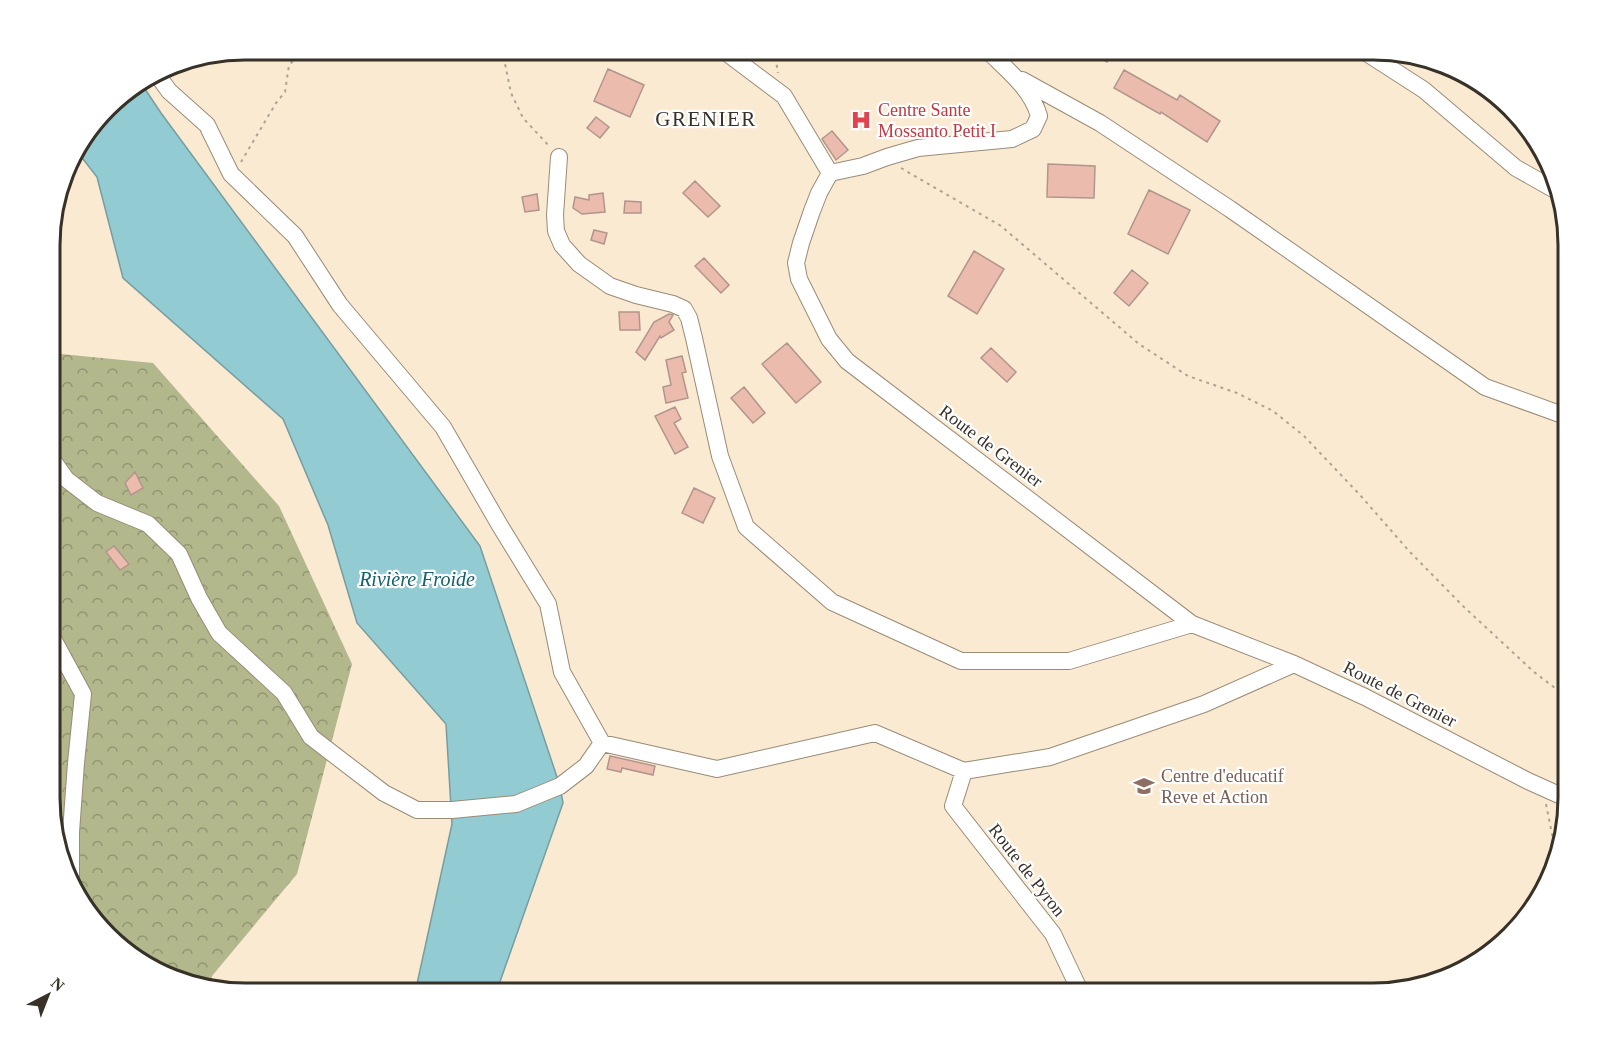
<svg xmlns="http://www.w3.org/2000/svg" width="1618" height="1043" viewBox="0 0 1618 1043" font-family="'Times New Roman',serif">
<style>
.forest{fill:url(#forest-crowns)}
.water{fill:#92cbd2;stroke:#779d9f;stroke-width:1.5}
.building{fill:#ebbcad;stroke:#b1958d;stroke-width:1.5}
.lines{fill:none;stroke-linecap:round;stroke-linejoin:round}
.minor-casing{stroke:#9a8b76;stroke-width:18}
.path{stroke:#aea290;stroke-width:2;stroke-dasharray:3 4.5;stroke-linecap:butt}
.minor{stroke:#fff;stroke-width:16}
.labels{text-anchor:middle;stroke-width:4.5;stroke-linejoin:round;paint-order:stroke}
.health-label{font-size:18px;fill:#be3a42;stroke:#fff;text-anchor:start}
.street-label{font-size:18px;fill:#373128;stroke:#fff}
.education-label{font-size:18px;fill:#785e54;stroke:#fff;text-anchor:start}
.water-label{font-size:20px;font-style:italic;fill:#136169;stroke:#fff}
.quarter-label{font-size:21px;letter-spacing:1.5px;fill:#373128;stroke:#fff}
.rim{fill:none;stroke:#373128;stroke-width:3}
</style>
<defs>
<pattern id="forest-crowns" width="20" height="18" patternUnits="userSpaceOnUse" patternTransform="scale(1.5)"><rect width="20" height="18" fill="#b3b78c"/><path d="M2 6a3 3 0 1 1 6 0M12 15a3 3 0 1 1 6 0" fill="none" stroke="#929572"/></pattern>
</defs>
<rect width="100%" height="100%" fill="#faead2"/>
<!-- forest -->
<path class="forest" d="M 51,353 L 153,363 L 279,506 L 352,664 L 297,874 L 212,976 L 211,989 L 194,987 L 136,961 L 82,907 L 51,824 Z"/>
<!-- water -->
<path class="water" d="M 141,83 L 161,113 L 480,546 L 560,786 L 563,803 L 496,993 L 415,993 L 452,824 L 446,724 L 357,623 L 328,525 L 283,419 L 123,278 L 97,177 L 76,150 L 116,98 Z"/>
<!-- building -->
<path class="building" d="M 1086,50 L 1115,50 L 1107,62 Z
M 608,69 L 644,85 L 630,117 L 594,101 Z
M 1124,70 L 1177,100 L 1180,95 L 1220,121 L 1207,142 L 1161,112 L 1160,114 L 1114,88 Z
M 596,117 L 609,127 L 600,138 L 587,128 Z
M 832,131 L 848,150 L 836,160 L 822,139 Z
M 1048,164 L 1095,166 L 1094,198 L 1047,197 Z
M 695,181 L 720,206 L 708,217 L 683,193 Z
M 1149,190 L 1190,210 L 1168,254 L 1128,234 Z
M 603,193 L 605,212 L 582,214 L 573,208 L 575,197 L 589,200 L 589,195 Z
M 537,194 L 539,210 L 525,212 L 522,197 Z
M 625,201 L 641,202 L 641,213 L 624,213 Z
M 594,230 L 607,233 L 604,244 L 591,240 Z
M 974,251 L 1004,269 L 977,314 L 948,296 Z
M 704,258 L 729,285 L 721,293 L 695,266 Z
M 1132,270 L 1148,283 L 1129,306 L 1114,293 Z
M 619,312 L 639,312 L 640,330 L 620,330 Z
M 669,314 L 673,315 L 669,322 L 674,330 L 661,338 L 660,336 L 645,360 L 636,352 L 654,322 Z
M 787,343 L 821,382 L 796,403 L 762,364 Z
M 991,348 L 1016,372 L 1007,382 L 981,358 Z
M 682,356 L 686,372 L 682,373 L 688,398 L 666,403 L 663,387 L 671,385 L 666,360 Z
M 744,387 L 765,413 L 753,423 L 731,398 Z
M 675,407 L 681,419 L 674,423 L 688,447 L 675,454 L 655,416 Z
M 135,472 L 143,488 L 131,495 L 125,483 Z
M 694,488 L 715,498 L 703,523 L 682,513 Z
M 114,546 L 129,564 L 120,570 L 106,552 Z
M 610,756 L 655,766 L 653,775 L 622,768 L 621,772 L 607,769 Z"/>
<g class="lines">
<!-- minor casing -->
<g class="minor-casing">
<path id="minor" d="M 723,50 L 784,96 L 830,173
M 987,50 C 1007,70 1031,88 1039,116 L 1033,129 L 1012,139 L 918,148 L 887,157 L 863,166 L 830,173 L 819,193 L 812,211 L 801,243 L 796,263 L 799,279 L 829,339 L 847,361 L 1192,624 L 1294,664 L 1365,697 L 1528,781 L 1568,799
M 1362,50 L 1424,90 L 1516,168 L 1555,190
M 156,73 L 169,91 L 207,125 L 231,174 L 295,236 L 340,305 L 443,427 L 499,524 L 548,604 L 562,672 L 602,743
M 1022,80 L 1100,123 L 1230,209 L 1485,387 L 1568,417
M 559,157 L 555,215 L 556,231 L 562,245 L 579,264 L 610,286 L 636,295 L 673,304 L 684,309 L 689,318 L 694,338 L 720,456 L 746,527 L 832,602 L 961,661 L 1069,661 L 1192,624
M 51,458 L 66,479 L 97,503 L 148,524 L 179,554 L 199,598 L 219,633 L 284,693 L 311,737 L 384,793 L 417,810 L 452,810 L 516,804 L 560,786 L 586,766 L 602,743 L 717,769 L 875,733 L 964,771 L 1050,757 L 1204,704 L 1294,664
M 51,635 L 83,694 L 76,763 L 71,832 L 71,876
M 964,771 L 953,806 L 1053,934 L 1081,993"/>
</g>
<!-- path -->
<path class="path" d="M 501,50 L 503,54 L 511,93 L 523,118 L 549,146
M 774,50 L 778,73
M 241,162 L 276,103 L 285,92 L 289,65 L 300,54 L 301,50
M 901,168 L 1001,226 L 1139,344 L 1188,376 L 1237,393 L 1273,411 L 1304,436 L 1360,495 L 1409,551 L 1464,607 L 1534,672 L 1568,698
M 1546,804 L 1555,849"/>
<!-- minor -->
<use href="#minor" class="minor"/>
</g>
<!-- icons -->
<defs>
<g id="hospital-bare" transform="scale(1.62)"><path d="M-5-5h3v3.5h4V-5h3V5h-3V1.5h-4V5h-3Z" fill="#e0444e" stroke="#fff" stroke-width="2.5" paint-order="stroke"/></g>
<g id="school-bare" transform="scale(1.62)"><path d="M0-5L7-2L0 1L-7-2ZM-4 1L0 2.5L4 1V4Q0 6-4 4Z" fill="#8d6e63" stroke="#fff" stroke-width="2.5" paint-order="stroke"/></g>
</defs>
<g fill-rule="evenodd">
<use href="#hospital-bare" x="861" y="120"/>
<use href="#school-bare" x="1144" y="786"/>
</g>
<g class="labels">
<!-- health labels -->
<g class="health-label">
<text x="878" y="116">Centre Sante<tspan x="878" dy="21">Mossanto Petit I</tspan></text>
</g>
<!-- street labels -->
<g class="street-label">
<text transform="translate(991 446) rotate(37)" y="6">Route de Grenier</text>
<text transform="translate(1400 694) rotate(27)" y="6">Route de Grenier</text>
<text transform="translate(1027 870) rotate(52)" y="6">Route de Pyron</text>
</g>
<!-- education labels -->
<g class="education-label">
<text x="1161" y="782">Centre d'educatif<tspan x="1161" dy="21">Reve et Action</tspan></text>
</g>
<!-- water labels -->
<g class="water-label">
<text x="417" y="586">Rivière Froide</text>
</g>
<!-- quarter labels -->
<g class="quarter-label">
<text x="706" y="126">GRENIER</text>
</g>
</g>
<!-- crop -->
<path d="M0 0H1618V1043H0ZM245 60H1373A185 185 0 0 1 1558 245V798A185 185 0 0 1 1373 983H245A185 185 0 0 1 60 798V245A185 185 0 0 1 245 60Z" fill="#fff" fill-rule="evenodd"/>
<path class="rim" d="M245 60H1373A185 185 0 0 1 1558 245V798A185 185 0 0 1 1373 983H245A185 185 0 0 1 60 798V245A185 185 0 0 1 245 60Z"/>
<!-- north arrow -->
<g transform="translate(48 995) rotate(42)" stroke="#ffffff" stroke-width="4.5" paint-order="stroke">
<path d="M0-4.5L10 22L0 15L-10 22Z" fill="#373128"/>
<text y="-9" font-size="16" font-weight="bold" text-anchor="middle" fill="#373128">N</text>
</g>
</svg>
